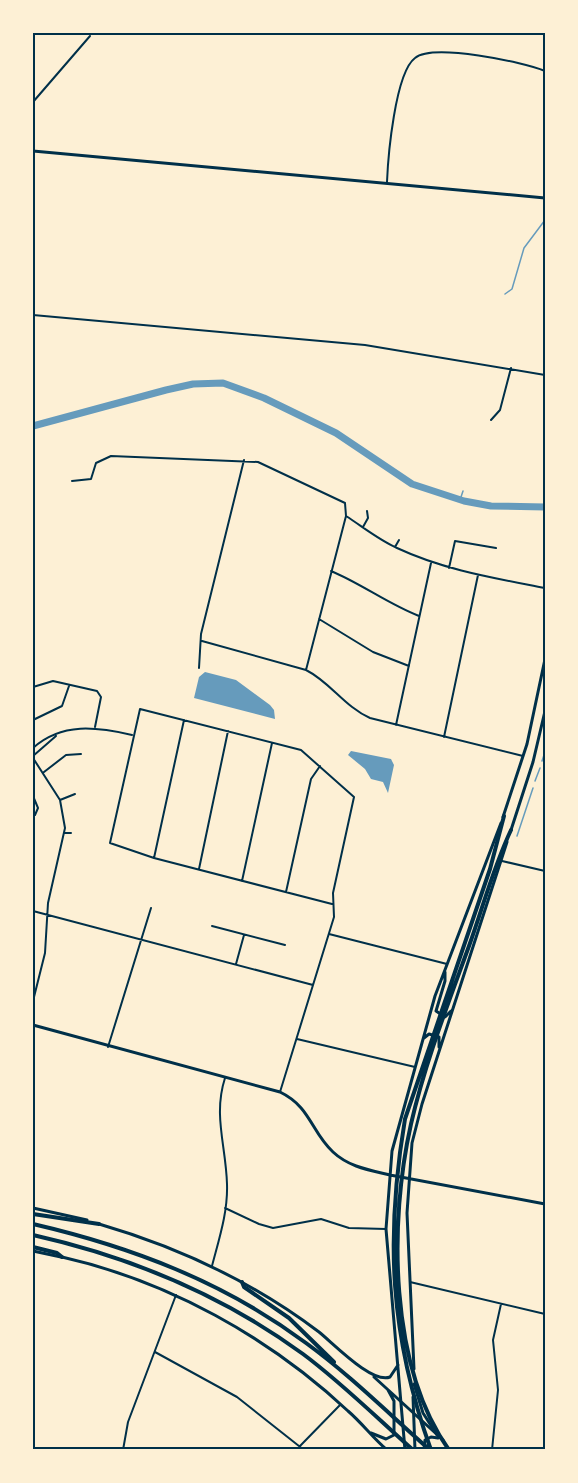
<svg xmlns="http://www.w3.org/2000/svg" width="578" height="1483" viewBox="0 0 578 1483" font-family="Karla,sans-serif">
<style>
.water{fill:#669bbc}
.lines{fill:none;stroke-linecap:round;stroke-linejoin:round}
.stream{stroke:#669bbc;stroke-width:1.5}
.river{stroke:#669bbc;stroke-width:7}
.minor{stroke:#003049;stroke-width:2}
.secondary{stroke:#003049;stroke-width:3}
.primary{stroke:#003049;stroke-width:3}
.motorway{stroke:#003049;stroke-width:4}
.neatline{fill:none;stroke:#003049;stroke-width:2}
</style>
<rect width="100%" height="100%" fill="#fdf0d5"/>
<!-- water -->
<path class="water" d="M 205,672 L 236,680 L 270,705 L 274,710 L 275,719 L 194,698 L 199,677 Z
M 351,751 L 391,759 L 394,765 L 388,793 L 383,782 L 371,779 L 365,769 L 348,755 Z"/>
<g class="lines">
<!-- stream -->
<path class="stream" d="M 505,294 L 512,289 L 524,248 L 545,220
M 460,500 L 463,491
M 542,761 L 545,752
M 535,781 L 540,768
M 517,836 L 533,788"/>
<!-- river -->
<path class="river" d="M 33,426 L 166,390 L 193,384 L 223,383 L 264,398 L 336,433 L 412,484 L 464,501 L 491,506 L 545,507"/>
<!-- minor -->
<path class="minor" d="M 33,102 L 90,36
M 387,182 C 388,157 395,73 415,58 C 433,43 523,62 545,71
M 33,315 L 365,345 L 545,375
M 491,420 L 500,410 L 511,368
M 72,481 L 91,479 L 96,463 L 111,456 L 258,462 L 345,503 L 346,516 L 306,670
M 346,516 C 363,527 379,540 397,548 C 444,570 494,578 545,588
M 363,527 L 368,518 L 367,511
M 395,547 L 399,540
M 449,568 L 455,541 L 496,548
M 331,571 C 362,584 388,604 419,616
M 319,619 L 373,652 L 409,666
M 202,641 L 306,670 C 330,682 345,707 370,718 L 523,756
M 199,668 L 201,634 L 244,460
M 33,687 L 53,681 L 97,691 L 101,697 L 95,727
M 33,720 L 62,706 L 69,686
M 396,725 L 431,563
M 444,737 L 478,575
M 33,748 C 62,722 97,727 132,735
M 33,756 L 56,736
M 33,758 L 60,800 L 65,828 L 48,903 L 45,953 L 33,1001
M 44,772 L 66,755 L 81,754
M 33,796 L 38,808 L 35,815
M 60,800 L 75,794
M 64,833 L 71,833
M 154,858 L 184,720
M 502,861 L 545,871
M 199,869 L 228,731
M 242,881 L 272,743
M 286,892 L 311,779 L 320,766
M 33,911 L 313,985
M 212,926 L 285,945
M 329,934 L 447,964
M 236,964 L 244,935
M 297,1039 L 415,1067
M 108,1047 L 151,908
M 280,1092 L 334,917 L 333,893 L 354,797 L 301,750 L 140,709 L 110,843 L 154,858 L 332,904
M 225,1208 L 259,1224 L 273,1228 L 321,1219 L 349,1228 L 386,1229
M 212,1266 C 219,1239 228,1212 227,1184 C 226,1146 213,1115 225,1078
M 410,1282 L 545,1314
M 155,1352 L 237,1397 L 304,1450
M 300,1446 L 340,1405
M 123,1450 L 128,1422 L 176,1295
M 492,1450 L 498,1390 L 493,1340 L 501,1304"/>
<!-- secondary -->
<path class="secondary" d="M 33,1025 L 280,1092 C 311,1107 311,1132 333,1152 C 349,1167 369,1170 390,1175
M 33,1208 L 87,1220
M 33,1251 L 61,1257
M 374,1377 L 443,1440
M 371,1433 L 386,1439 L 394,1435 L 394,1401 L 388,1390
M 424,1450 L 425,1440 L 431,1437 L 438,1438"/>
<!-- primary -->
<path class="primary" d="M 33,151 L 545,198
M 503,817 L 527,744 L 545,659
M 511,830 L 533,762 L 545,711
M 445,972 L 445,981 L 436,1011 L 445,1017 L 451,1011
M 424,1038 L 429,1034 L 439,1037 L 439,1047
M 390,1175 L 545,1204
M 99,1224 C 178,1247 253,1282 319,1332 C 334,1344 372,1384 390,1377 L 398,1365
M 62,1257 C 168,1281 269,1337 348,1411 C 362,1423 373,1438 387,1450
M 414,1369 L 407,1213 L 412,1143 L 422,1104 L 507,842
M 414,1384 L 423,1413 L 437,1435
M 413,1397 L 415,1450
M 405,1450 L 386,1229 L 392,1151 L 435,996 L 501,823"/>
<!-- motorway -->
<path class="motorway" d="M 33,1214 L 99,1224
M 33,1224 C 132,1247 224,1282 306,1343 C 350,1375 389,1414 430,1450
M 33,1235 C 131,1257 221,1294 303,1354 C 342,1383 377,1418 413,1450
M 33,1247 L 57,1253 L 62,1257
M 242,1282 L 244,1287 L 289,1318 L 334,1362
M 431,1450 C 390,1336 385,1238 405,1119 L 490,869 L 504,816
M 449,1450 C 389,1366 389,1222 411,1124 C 425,1063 448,1004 469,946 C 483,907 493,868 511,830"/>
</g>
<!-- border -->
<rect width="578" height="1483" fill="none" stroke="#fdf0d5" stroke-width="69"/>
<rect x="34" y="34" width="510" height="1414" class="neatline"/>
</svg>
